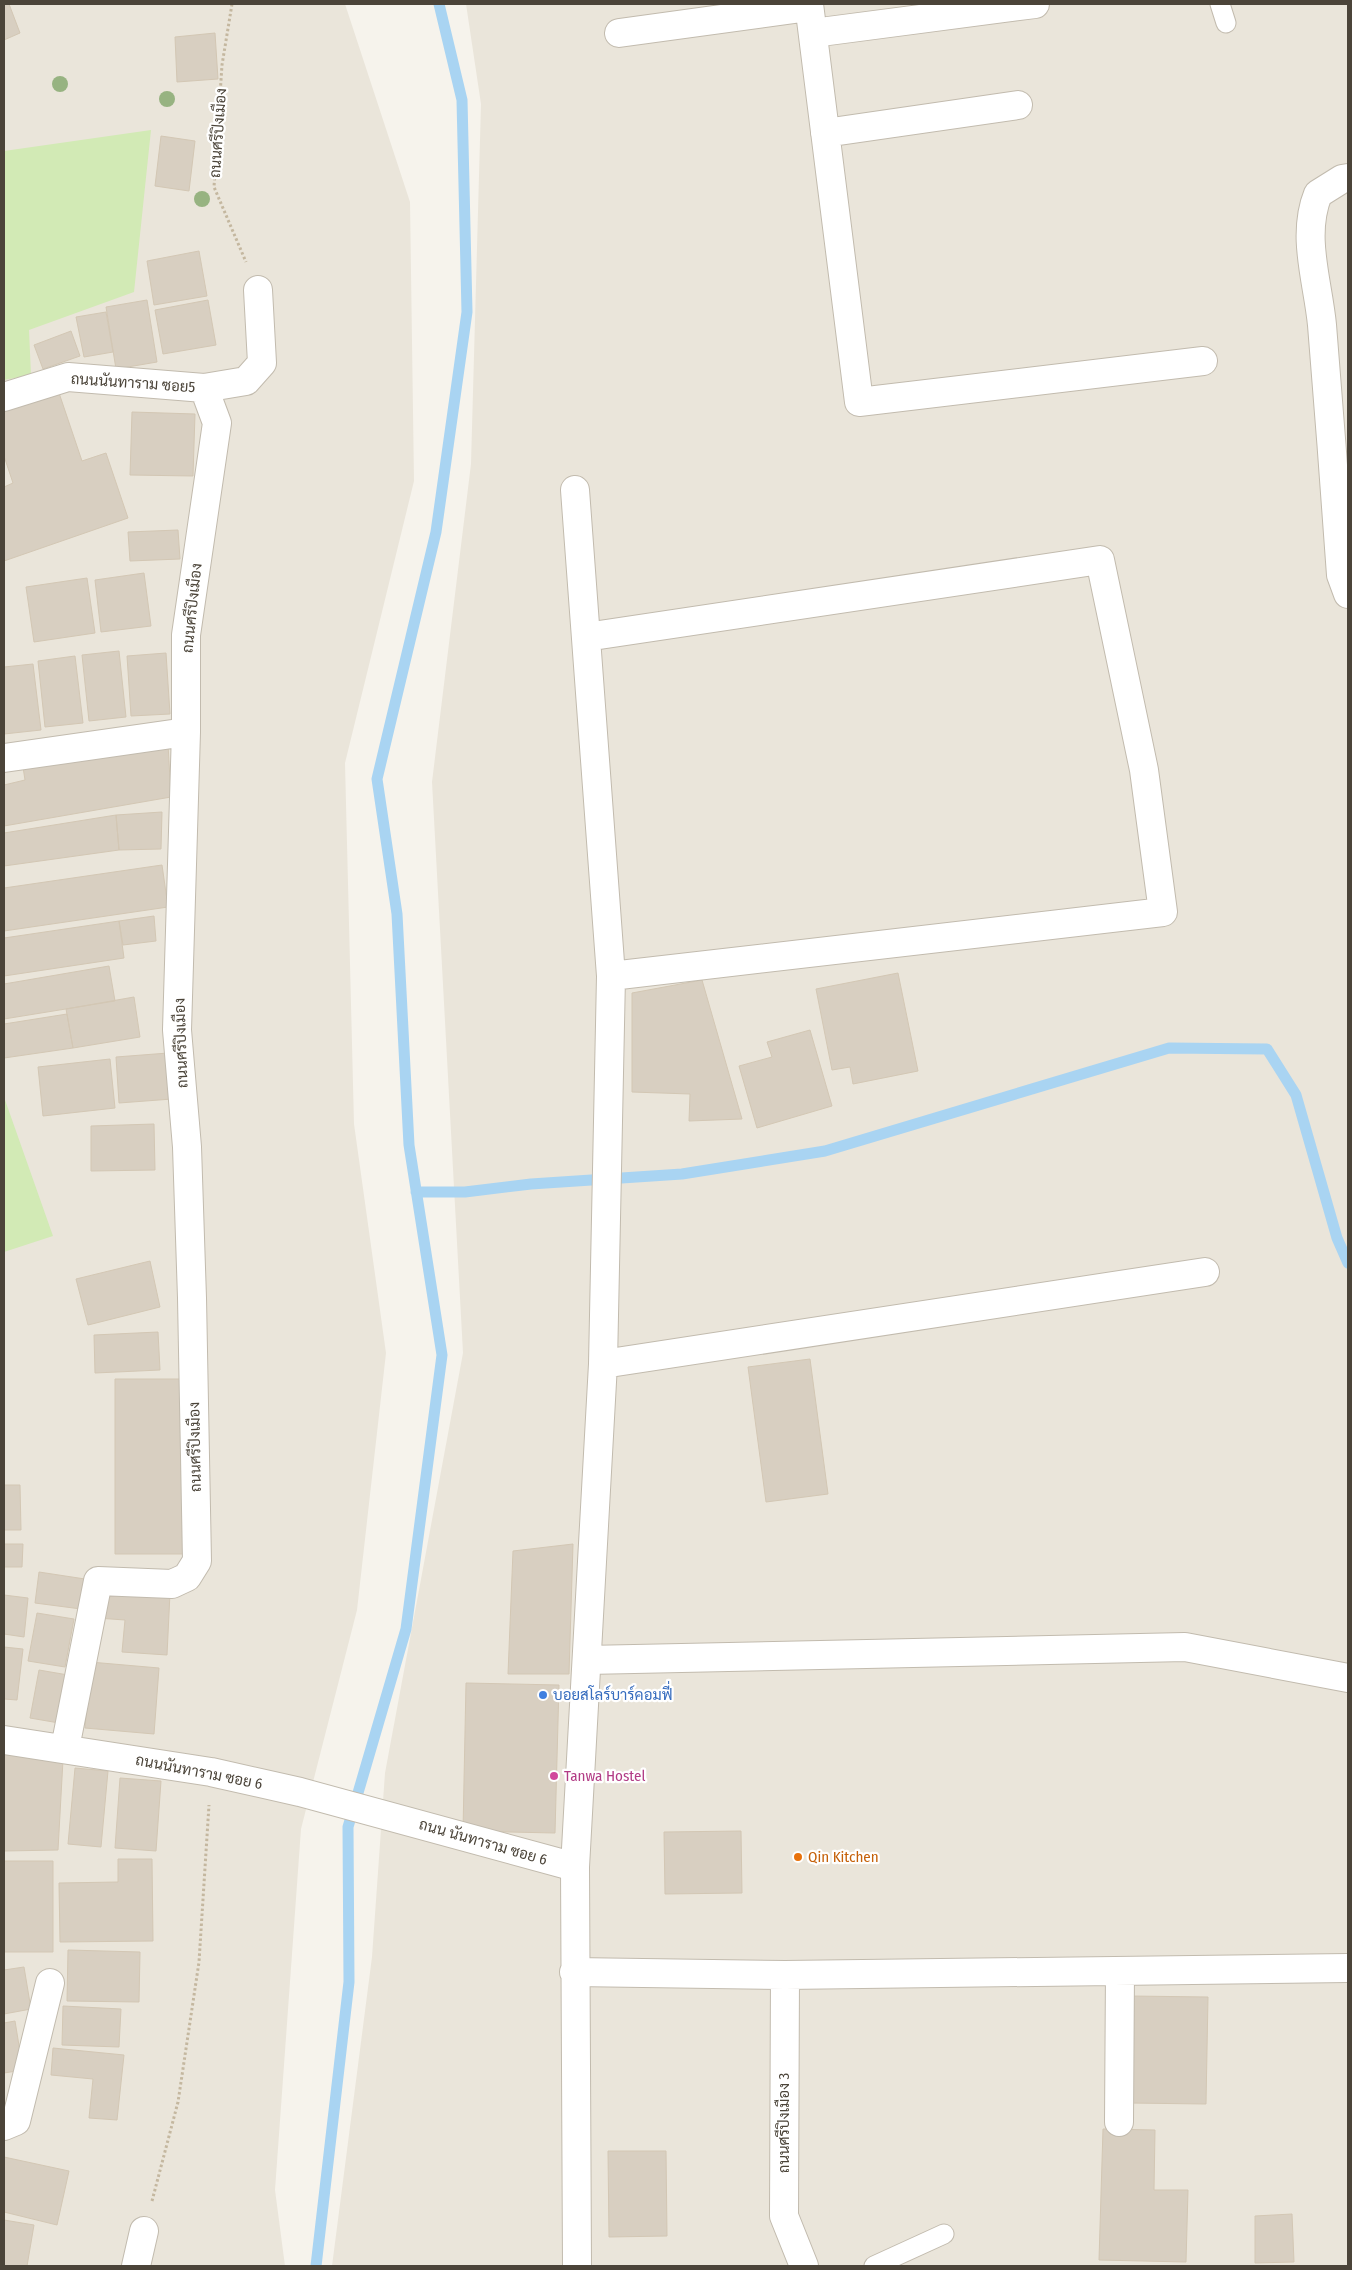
<svg xmlns="http://www.w3.org/2000/svg" width="1352" height="2270" viewBox="0 0 1352 2270" font-family="'Fira Sans Condensed',Sarabun,sans-serif">
<style>
.residential{fill:#eae5da}
.green{fill:#d2eab5}
.lines{fill:none;stroke-linecap:round;stroke-linejoin:round}
.stream{stroke:#a9d4f2;stroke-width:11}
.building{fill:#d8cfc1;stroke:#d3c7b4}
.lane-casing{stroke:#c2bbae;stroke-width:21}
.street-casing{stroke:#c2bbae;stroke-width:30}
.path{stroke:#c4b79f;stroke-width:3;stroke-dasharray:2.5 2.5;stroke-linecap:butt}
.lane{stroke:#fff;stroke-width:19}
.street{stroke:#fff;stroke-width:28}
.tree{fill:#97b381}
.shop-dot{fill:#3f7fe0;stroke:#fff;stroke-width:2}
.hotel-dot{fill:#d1479c;stroke:#fff;stroke-width:2}
.food-dot{fill:#e8710a;stroke:#fff;stroke-width:2}
.labels{text-anchor:middle;stroke-width:4.5;stroke-linejoin:round;paint-order:stroke}
.street-label{font-size:15px;fill:#4b4439;stroke:#fff}
.shop-label{font-size:15px;fill:#366cbe;stroke:#fff;text-anchor:start}
.hotel-label{font-size:15px;fill:#b23c85;stroke:#fff;text-anchor:start}
.food-label{font-size:15px;fill:#c56008;stroke:#fff;text-anchor:start}
</style>
<rect width="100%" height="100%" fill="#f6f3ec"/>
<!-- residential -->
<path class="residential" d="M 4,4 L 345,4 L 410,202 L 414,481 L 345,763 L 354,1124 L 386,1353 L 357,1610 L 301,1829 L 275,2190 L 285,2266 L 4,2266 Z
M 466,4 L 1348,4 L 1348,2266 L 332,2266 L 372,1957 L 385,1773 L 463,1353 L 432,782 L 471,464 L 481,104 Z"/>
<!-- green -->
<path class="green" d="M 151,130 L 134,292 L 29,330 L 31,375 L 4,380 L 4,151 Z
M 4,1097 L 53,1236 L 4,1252 Z"/>
<g class="lines">
<!-- stream -->
<path class="stream" d="M 416,1192 L 465,1192 L 531,1184 L 682,1174 L 825,1151 L 1169,1048 L 1267,1049 L 1296,1095 L 1337,1238 L 1348,1263
M 316,2266 L 349,1982 L 348,1827 L 406,1629 L 442,1355 L 409,1145 L 397,914 L 377,779 L 436,532 L 467,312 L 462,100 L 439,4"/>
</g>
<!-- building -->
<path class="building" d="M 4,4 L 9,4 L 20,33 L 4,40 Z
M 215,33 L 218,79 L 177,82 L 175,37 Z
M 161,136 L 195,141 L 189,191 L 155,186 Z
M 199,251 L 207,296 L 154,305 L 147,261 Z
M 147,300 L 157,362 L 116,369 L 106,307 Z
M 208,300 L 216,345 L 163,354 L 155,310 Z
M 106,312 L 113,352 L 84,357 L 76,317 Z
M 71,331 L 80,356 L 43,369 L 34,345 Z
M 57,387 L 82,461 L 106,453 L 128,518 L 4,561 L 4,487 L 13,483 L 4,456 L 4,406 Z
M 132,412 L 195,414 L 193,476 L 130,475 Z
M 178,530 L 180,559 L 130,561 L 128,532 Z
M 144,573 L 151,626 L 101,632 L 95,580 Z
M 87,578 L 95,633 L 34,642 L 26,587 Z
M 119,651 L 126,717 L 89,721 L 82,655 Z
M 166,653 L 170,714 L 131,716 L 127,656 Z
M 75,656 L 83,723 L 45,727 L 38,661 Z
M 33,664 L 41,730 L 4,734 L 4,667 Z
M 168,744 L 171,797 L 4,826 L 4,785 L 25,780 L 23,767 Z
M 162,812 L 161,849 L 119,850 L 116,815 Z
M 116,815 L 119,850 L 4,866 L 4,833 Z
M 162,865 L 168,907 L 4,931 L 4,888 Z
M 154,916 L 156,941 L 123,945 L 119,921 Z
M 119,921 L 124,958 L 4,976 L 4,938 Z
M 109,966 L 115,1001 L 4,1019 L 4,984 Z
M 898,973 L 918,1071 L 853,1084 L 850,1067 L 832,1070 L 816,989 Z
M 702,980 L 742,1119 L 689,1121 L 690,1094 L 632,1092 L 632,993 Z
M 134,997 L 140,1037 L 73,1048 L 66,1009 Z
M 67,1014 L 73,1048 L 4,1058 L 4,1024 Z
M 810,1030 L 832,1106 L 757,1128 L 739,1066 L 772,1057 L 767,1042 Z
M 168,1053 L 172,1099 L 119,1103 L 116,1057 Z
M 110,1059 L 115,1108 L 43,1116 L 38,1067 Z
M 154,1124 L 155,1170 L 91,1171 L 91,1126 Z
M 150,1261 L 160,1307 L 88,1325 L 76,1279 Z
M 158,1332 L 160,1370 L 95,1373 L 94,1335 Z
M 810,1359 L 828,1494 L 766,1502 L 748,1367 Z
M 115,1379 L 183,1379 L 183,1554 L 115,1554 Z
M 4,1485 L 20,1485 L 21,1530 L 4,1530 Z
M 4,1544 L 23,1544 L 22,1567 L 4,1567 Z
M 573,1544 L 569,1674 L 508,1674 L 513,1551 Z
M 39,1572 L 85,1579 L 81,1609 L 35,1603 Z
M 100,1589 L 170,1593 L 167,1655 L 122,1652 L 125,1620 L 97,1618 Z
M 4,1595 L 28,1598 L 24,1637 L 4,1634 Z
M 37,1613 L 74,1619 L 65,1667 L 28,1661 Z
M 4,1647 L 23,1649 L 17,1700 L 4,1699 Z
M 90,1662 L 159,1668 L 154,1734 L 85,1728 Z
M 39,1670 L 68,1675 L 59,1723 L 30,1718 Z
M 466,1683 L 559,1685 L 555,1833 L 463,1831 Z
M 4,1751 L 63,1760 L 58,1850 L 4,1851 Z
M 75,1768 L 108,1771 L 101,1847 L 68,1844 Z
M 120,1778 L 161,1781 L 156,1851 L 115,1848 Z
M 741,1831 L 742,1893 L 665,1894 L 664,1832 Z
M 118,1859 L 152,1859 L 153,1941 L 60,1942 L 59,1883 L 118,1882 Z
M 4,1861 L 53,1861 L 53,1952 L 4,1952 Z
M 68,1950 L 140,1952 L 139,2002 L 67,2001 Z
M 24,1967 L 31,2009 L 4,2014 L 4,1970 Z
M 1130,1996 L 1208,1997 L 1206,2104 L 1129,2103 Z
M 63,2006 L 121,2009 L 119,2047 L 62,2045 Z
M 15,2021 L 23,2070 L 4,2073 L 4,2023 Z
M 53,2048 L 124,2055 L 117,2120 L 89,2118 L 93,2079 L 51,2075 Z
M 1103,2129 L 1155,2130 L 1154,2190 L 1188,2190 L 1186,2262 L 1099,2260 Z
M 608,2151 L 666,2151 L 667,2236 L 609,2237 Z
M 4,2157 L 69,2171 L 57,2225 L 4,2212 Z
M 1292,2214 L 1294,2262 L 1255,2263 L 1255,2216 Z
M 4,2220 L 34,2225 L 27,2266 L 4,2266 Z"/>
<g class="lines">
<!-- lane casing -->
<g class="lane-casing">
<path id="lane" d="M 1220,4 L 1226,23
M 874,2266 L 944,2234"/>
</g>
<!-- street casing -->
<g class="street-casing">
<path id="street" d="M 809,4 L 859,402 L 1203,361
M 619,33 L 809,7
M 813,33 L 1035,4
M 825,133 L 1018,105
M 1348,178 L 1342,179 L 1318,194 C 1301,236 1318,282 1322,325 C 1329,408 1335,492 1341,575 L 1348,594
M 4,397 L 68,377 L 204,388 L 246,381 L 262,363 L 258,290
M 575,490 L 611,976 L 603,1364 L 575,1867 L 577,2266
M 586,637 L 1100,560 L 1144,770 L 1163,912 L 611,976
M 4,758 L 186,732
M 603,1364 L 1205,1272
M 587,1660 L 1185,1647 L 1348,1678
M 4,1740 L 211,1772 L 300,1792 L 575,1867
M 65,1748 L 98,1581 L 172,1584 L 187,1577 L 197,1561 L 192,1298 L 187,1147 L 177,1030 L 186,732 L 186,635 L 217,423 L 204,388
M 574,1972 L 785,1975 L 1348,1968
M 785,1975 L 784,2216 L 804,2266
M 1119,2122 L 1120,1971
M 4,2126 L 16,2121 L 50,1983
M 136,2266 L 144,2231"/>
</g>
<!-- path -->
<path class="path" d="M 232,4 L 222,65 L 214,187 L 246,262
M 152,2201 L 178,2102 L 199,1962 L 209,1805"/>
<!-- lane -->
<use href="#lane" class="lane"/>
<!-- street -->
<use href="#street" class="street"/>
</g>
<!-- trees -->
<g class="tree">
<circle cx="60" cy="84" r="8"/>
<circle cx="167" cy="99" r="8"/>
<circle cx="202" cy="199" r="8"/>
</g>
<!-- markers -->
<circle class="shop-dot" cx="543" cy="1695" r="5"/>
<circle class="hotel-dot" cx="554" cy="1776" r="5"/>
<circle class="food-dot" cx="798" cy="1857" r="5"/>
<g class="labels">
<!-- street labels -->
<g class="street-label">
<text transform="translate(218 133) rotate(-86)" y="5">ถนนศรีปิงเมือง</text>
<text transform="translate(133 383) rotate(4)" y="5">ถนนนันทาราม ซอย5</text>
<text transform="translate(192 608) rotate(-84)" y="5">ถนนศรีปิงเมือง</text>
<text transform="translate(181 1043) rotate(-92)" y="5">ถนนศรีปิงเมือง</text>
<text transform="translate(195 1447) rotate(-91)" y="5">ถนนศรีปิงเมือง</text>
<text transform="translate(199 1772) rotate(11)" y="5">ถนนนันทาราม ซอย 6</text>
<text transform="translate(483 1842) rotate(16)" y="5">ถนน นันทาราม ซอย 6</text>
<text transform="translate(784 2123) rotate(-90)" y="5">ถนนศรีปิงเมือง 3</text>
</g>
<!-- shop labels -->
<g class="shop-label">
<text x="553" y="1700">บอยสโลร์บาร์คอมฟี่</text>
</g>
<!-- hotel labels -->
<g class="hotel-label">
<text x="564" y="1781">Tanwa Hostel</text>
</g>
<!-- food labels -->
<g class="food-label">
<text x="808" y="1862">Qin Kitchen</text>
</g>
</g>
<!-- border -->
<rect width="1352" height="2270" fill="none" stroke="#4b4439" stroke-width="10"/>
</svg>
